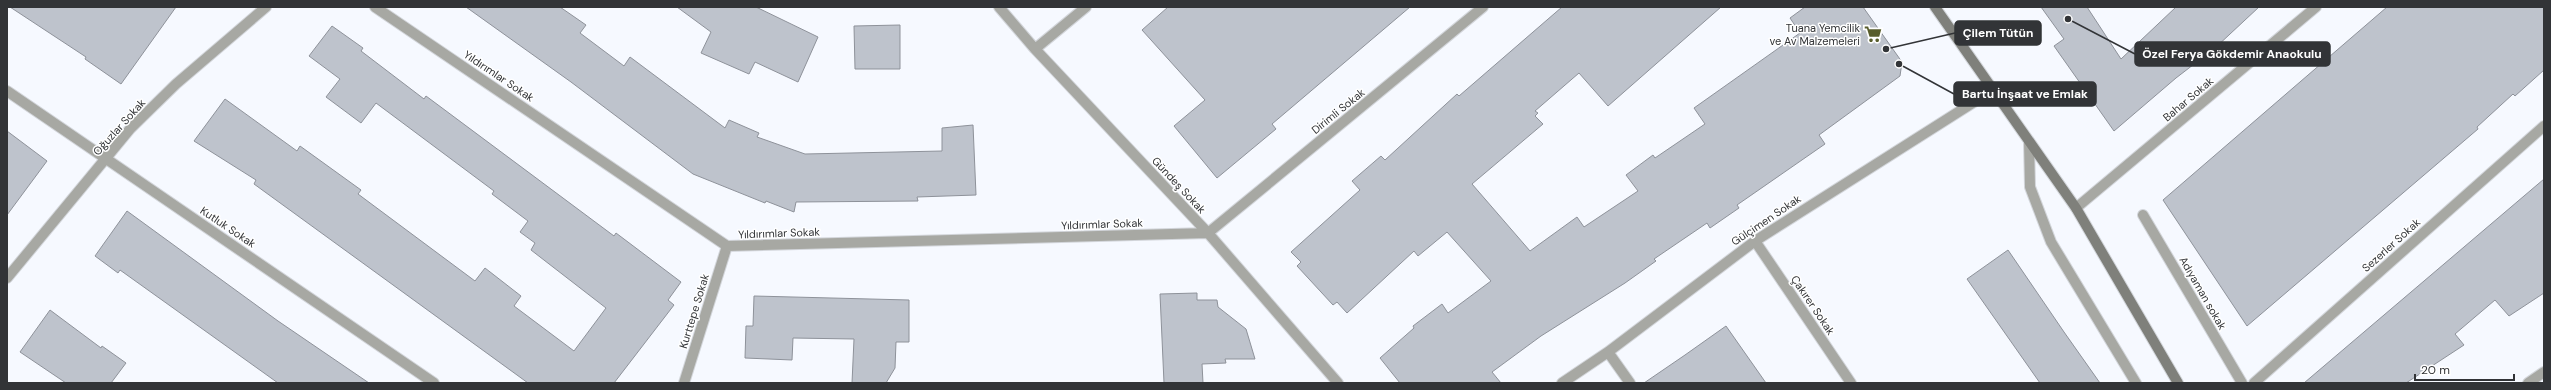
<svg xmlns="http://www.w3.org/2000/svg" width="2551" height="390" viewBox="0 0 2551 390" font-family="'DM Sans',sans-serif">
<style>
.building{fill:#bec3cc;stroke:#8e929a}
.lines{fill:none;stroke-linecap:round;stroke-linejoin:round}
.street-casing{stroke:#d3d6db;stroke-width:12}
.secondary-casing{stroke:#d3d6db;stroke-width:12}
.street{stroke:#a7a8a3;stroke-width:10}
.secondary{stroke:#7f807b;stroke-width:10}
.labels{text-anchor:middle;stroke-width:3;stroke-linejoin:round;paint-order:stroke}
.poi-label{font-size:11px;fill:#323437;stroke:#fff;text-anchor:end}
.street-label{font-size:11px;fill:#323437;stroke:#fff}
.leader{fill:none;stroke:#323437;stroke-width:1.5}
.callout-dot{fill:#323437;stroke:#fff;stroke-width:1.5}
.callout{fill:#323437;stroke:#323437;stroke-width:1.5}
.callout-label{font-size:12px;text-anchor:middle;font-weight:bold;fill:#fff}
</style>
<rect width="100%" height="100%" fill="#f6f9ff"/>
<!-- building -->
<path class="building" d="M 10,7 L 176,7 L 121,84 L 85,59 L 86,57 Z
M 466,7 L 560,7 L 586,25 L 580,33 L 624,66 L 630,57 L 725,128 L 729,120 L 759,133 L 757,137 L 805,154 L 942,151 L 942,128 L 973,125 L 976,195 L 917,197 L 918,201 L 796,202 L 794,212 L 766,201 L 765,203 L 693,174 L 571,82 Z
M 677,7 L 756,7 L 818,37 L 798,82 L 755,62 L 749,74 L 701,53 L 711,32 Z
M 1168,7 L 1410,7 L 1272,124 L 1276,129 L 1217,178 L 1174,126 L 1205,100 L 1142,30 Z
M 1562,7 L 1721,7 L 1608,106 L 1579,73 L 1535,111 L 1538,113 L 1535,116 L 1543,124 L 1472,184 L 1530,251 L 1577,217 L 1584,227 L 1638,191 L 1626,175 L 1653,155 L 1655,158 L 1705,124 L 1694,108 L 1800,33 L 1790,18 L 1805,7 L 1863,7 L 1902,62 L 1900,76 L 1819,135 L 1825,144 L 1737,205 L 1739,208 L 1710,228 L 1707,223 L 1654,259 L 1656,261 L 1625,283 L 1541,336 L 1492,372 L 1501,383 L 1400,383 L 1380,358 L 1414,328 L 1413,326 L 1442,304 L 1448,313 L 1491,281 L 1447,232 L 1418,256 L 1414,251 L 1347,313 L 1337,302 L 1333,305 L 1297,266 L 1301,262 L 1291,252 L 1360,190 L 1352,181 L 1381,156 L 1385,160 L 1457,94 L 1459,96 Z
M 2041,7 L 2087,7 L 2121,59 L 2176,7 L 2259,7 L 2215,48 L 2176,78 L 2114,131 L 2054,46 L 2064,39 Z
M 2387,7 L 2544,7 L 2544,70 L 2515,96 L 2513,94 L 2477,127 L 2478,129 L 2247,326 L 2163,200 Z
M 900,25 L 900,69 L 855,69 L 854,26 Z
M 332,26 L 363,48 L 361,51 L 424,99 L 426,96 L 614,236 L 616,233 L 681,282 L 668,300 L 674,305 L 614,383 L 528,383 L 254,184 L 256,180 L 194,141 L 225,99 L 297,151 L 300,146 L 361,190 L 358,194 L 475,281 L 485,268 L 521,296 L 514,306 L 574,351 L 606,308 L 531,250 L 535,243 L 520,232 L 528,221 L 492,194 L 494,191 L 376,103 L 361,123 L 326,97 L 340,79 L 309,56 Z
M 7,131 L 47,161 L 7,215 Z
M 2544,179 L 2544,293 L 2509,316 L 2495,300 L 2455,334 L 2464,345 L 2406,383 L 2304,383 Z
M 127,211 L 278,321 L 369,383 L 278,383 L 120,270 L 118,273 L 95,256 Z
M 2008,250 L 2064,332 L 2100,383 L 2040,383 L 1967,279 Z
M 1197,293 L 1197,300 L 1217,300 L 1218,307 L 1246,329 L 1255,359 L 1225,359 L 1226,363 L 1202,364 L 1203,383 L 1164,383 L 1160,294 Z
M 754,296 L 909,300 L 909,342 L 896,342 L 895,368 L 886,383 L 852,383 L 854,339 L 793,338 L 792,360 L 745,358 L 746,326 L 753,326 Z
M 50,310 L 101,348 L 102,346 L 126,363 L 111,383 L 66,383 L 20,352 Z
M 1726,326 L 1766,383 L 1644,383 L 1685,355 Z"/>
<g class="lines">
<!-- street casing -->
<g class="street-casing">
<path id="street" d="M 375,7 L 727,246 L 1208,233 L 1483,7
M 999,7 L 1035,49 L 1208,233 L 1338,383
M 1035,49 L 1086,7
M 7,91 L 434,383
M 2029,142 L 2030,187 L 2051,242 L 2136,383
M 2076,208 L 2316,7
M 2143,215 L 2242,383
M 1755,241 L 1851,383
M 7,278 L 130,129 L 176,84 L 266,7
M 1608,352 L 1630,383
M 684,383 L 727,246
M 1562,383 L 1608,352 L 1755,241 L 1993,90
M 2254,383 L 2544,126
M 2528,383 L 2544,372"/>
</g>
<!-- secondary casing -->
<g class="secondary-casing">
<path id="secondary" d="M 1935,7 L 2076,208 L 2178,383"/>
</g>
<!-- street -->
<use href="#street" class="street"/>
<!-- secondary -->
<use href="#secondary" class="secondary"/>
</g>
<!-- icons -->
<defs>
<g id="supermarket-bare" transform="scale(1.38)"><path d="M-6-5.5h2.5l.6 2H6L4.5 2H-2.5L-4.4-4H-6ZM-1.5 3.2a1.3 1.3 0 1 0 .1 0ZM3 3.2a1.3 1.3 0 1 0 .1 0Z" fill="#585d2c" stroke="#fff" stroke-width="2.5" paint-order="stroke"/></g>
</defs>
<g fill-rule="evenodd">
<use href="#supermarket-bare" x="1873" y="34"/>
</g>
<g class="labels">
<!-- poi labels -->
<g class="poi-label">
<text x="1860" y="32">Tuana Yemcilik<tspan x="1860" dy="13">ve Av Malzemeleri</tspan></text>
</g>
<!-- street labels -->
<g class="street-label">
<text transform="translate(499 76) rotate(34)" y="4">Yıldırımlar Sokak</text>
<text transform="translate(2188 99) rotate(-40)" y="4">Bahar Sokak</text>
<text transform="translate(1338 111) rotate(-39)" y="4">Dirimli Sokak</text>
<text transform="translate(119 127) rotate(-48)" y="4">Oğuzlar Sokak</text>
<text transform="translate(1179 185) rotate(47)" y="4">Gündeş Sokak</text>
<text transform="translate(1766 220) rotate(-34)" y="4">Gülçimen Sokak</text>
<text transform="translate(1102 224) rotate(-2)" y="4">Yıldırımlar Sokak</text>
<text transform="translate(228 227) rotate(34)" y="4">Kutluk Sokak</text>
<text transform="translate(779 233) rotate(-2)" y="4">Yıldırımlar Sokak</text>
<text transform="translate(2391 245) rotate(-42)" y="4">Sezerler Sokak</text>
<text transform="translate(2203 293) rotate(60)" y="4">Adıyaman sokak</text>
<text transform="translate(1813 305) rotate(56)" y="4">Çakırer Sokak</text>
<text transform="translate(694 311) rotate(-73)" y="4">Kurttepe Sokak</text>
</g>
</g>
<!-- callouts -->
<path class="leader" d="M1886 49L1955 33M2068 19L2135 54M1899 64L1954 94"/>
<g class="callout-dot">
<circle cx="1886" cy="49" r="4"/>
<circle cx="2068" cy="19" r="4"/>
<circle cx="1899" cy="64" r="4"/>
</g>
<g class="callout">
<rect x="1955" y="21" width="86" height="24" rx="4"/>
<rect x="2135" y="42" width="195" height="24" rx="4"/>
<rect x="1954" y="82" width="142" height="24" rx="4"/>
</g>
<g class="callout-label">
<text x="1998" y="37">Çilem Tütün</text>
<text x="2232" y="58">Özel Ferya Gökdemir Anaokulu</text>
<text x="2025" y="98">Bartu İnşaat ve Emlak</text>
</g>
<!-- border -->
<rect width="2551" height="390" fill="none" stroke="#323437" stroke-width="16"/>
<!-- scale -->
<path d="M2415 374v6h99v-6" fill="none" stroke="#323437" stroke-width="2"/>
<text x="2421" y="374" font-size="12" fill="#323437" stroke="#ffffff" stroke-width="3" paint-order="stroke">20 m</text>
</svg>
